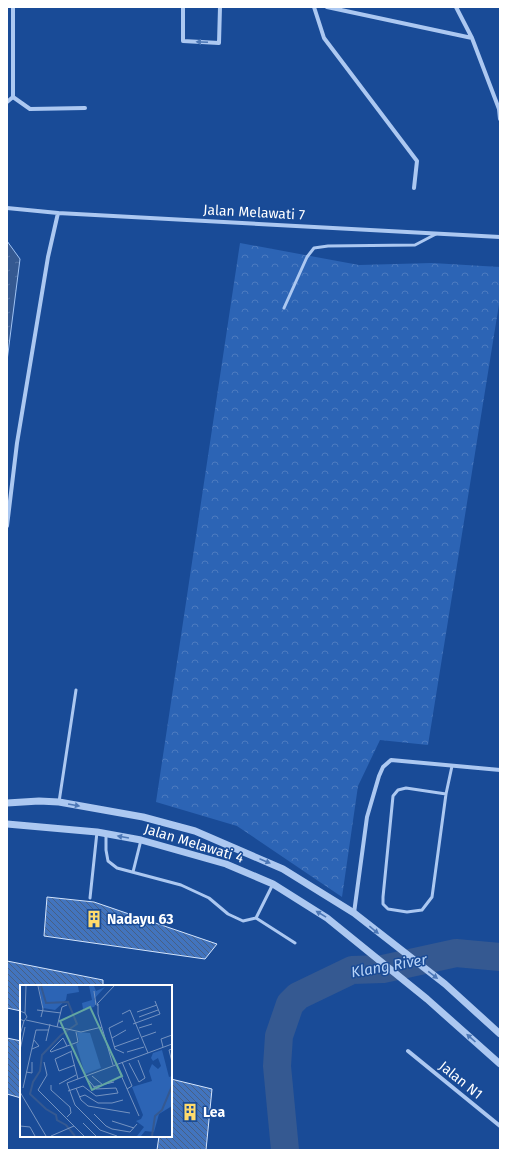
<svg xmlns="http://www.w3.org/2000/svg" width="507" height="1157" viewBox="0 0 507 1157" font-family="'Fira Sans',sans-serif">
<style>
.forest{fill:url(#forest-crowns)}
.water{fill:url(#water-ripples);stroke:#9fc2f3}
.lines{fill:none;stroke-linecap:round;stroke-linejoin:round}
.river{stroke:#355991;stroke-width:28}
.building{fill:url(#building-back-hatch);stroke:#d3e4fc}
.service{stroke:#acc8f1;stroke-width:3}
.minor{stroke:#acc8f1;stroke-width:4}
.tertiary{stroke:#acc8f1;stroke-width:7}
.oneway{fill:#4c77b6}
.labels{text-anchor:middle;stroke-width:3;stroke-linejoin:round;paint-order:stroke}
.street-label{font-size:14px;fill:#fff;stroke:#194b97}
.poi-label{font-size:14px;font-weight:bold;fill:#fff;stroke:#194b97;text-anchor:start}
.water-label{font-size:15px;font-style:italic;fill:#b8d3f7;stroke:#194b97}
.inset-river{fill:none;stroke:#355991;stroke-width:2}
.inset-road{fill:none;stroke:#7593c1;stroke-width:1}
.view{fill:#63a6a1;fill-opacity:0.15;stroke:#63a6a1;stroke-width:2}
.inset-edge{fill:none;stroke:#fff;stroke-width:2}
</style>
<defs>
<pattern id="forest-crowns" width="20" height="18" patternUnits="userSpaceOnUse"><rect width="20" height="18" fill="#2c64b5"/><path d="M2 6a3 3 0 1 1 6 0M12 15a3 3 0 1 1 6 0" fill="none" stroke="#4c7bc0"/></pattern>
<pattern id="water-ripples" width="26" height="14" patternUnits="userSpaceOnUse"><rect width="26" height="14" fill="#355991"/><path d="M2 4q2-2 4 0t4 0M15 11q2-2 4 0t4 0" fill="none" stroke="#5372a2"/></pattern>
<pattern id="building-back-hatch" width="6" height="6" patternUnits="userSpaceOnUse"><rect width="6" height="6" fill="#4274be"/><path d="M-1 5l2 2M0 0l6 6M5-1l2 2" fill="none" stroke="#476085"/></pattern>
</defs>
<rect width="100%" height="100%" fill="#194b97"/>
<!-- forest -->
<path class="forest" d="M 240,243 L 359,265 L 432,263 L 500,267 L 500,298 L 428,745 L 380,740 L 358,786 L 342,897 L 237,826 L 156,802 Z"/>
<!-- water -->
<path class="water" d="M 7,241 L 20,259 L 7,361 Z"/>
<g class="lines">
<!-- river -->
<path class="river" d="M 285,1150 L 277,1066 L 279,1036 L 290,1004 L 298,996 L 352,970 L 383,969 L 456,953 L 500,957"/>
</g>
<!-- building -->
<path class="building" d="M 47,897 L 94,902 L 217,944 L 205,959 L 44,936 Z
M 7,961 L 103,980 L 103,986 L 21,986 L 21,1011 L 7,1008 Z
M 7,1038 L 21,1041 L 21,1098 L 7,1094 Z
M 171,1079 L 212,1089 L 206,1150 L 157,1150 L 159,1136 L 171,1136 Z"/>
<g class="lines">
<!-- service -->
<path class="service" d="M 284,308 L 307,257 L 314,248 L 328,246 L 415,245 L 436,234
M 446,794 L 406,788 L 398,790 L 393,796 L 383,897 L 383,904 L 388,909 L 407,912 L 422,910 L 432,897 L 446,794 L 452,766
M 59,802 L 76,690
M 106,834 L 106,850 L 108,861 L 117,868 L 181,885 L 209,898 L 228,914 L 243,921 L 256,918 L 295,943
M 133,872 L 141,840
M 90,898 L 97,832
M 256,918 L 273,884"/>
<!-- minor -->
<path class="minor" d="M 183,7 L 183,41 L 219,43 L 220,7
M 314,7 L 324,38 L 417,161 L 414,188
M 327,7 L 472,38
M 456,7 L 472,38 L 499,109 L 500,119
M 13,97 L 13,7
M 13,97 L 30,109 L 85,108
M 7,102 L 13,97
M 7,208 L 58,213 L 500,237
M 7,526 L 17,443 L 48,257 L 58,213
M 354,913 L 367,817 L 379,776 L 383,767 L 391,760 L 500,770
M 408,1051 L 500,1126"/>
<!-- tertiary -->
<path class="tertiary" d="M 7,803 L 39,801 L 59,802 L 143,817 L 195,831 L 283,869 L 354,913 L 445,984 L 500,1034
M 7,824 L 97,832 L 141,840 L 226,864 L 273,884 L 327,918 L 427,999 L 500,1064"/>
</g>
<!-- one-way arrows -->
<defs><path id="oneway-solid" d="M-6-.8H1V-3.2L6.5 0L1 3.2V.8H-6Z"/></defs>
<g class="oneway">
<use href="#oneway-solid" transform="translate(202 42) rotate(-177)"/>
<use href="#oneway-solid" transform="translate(74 805) rotate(10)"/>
<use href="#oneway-solid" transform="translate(123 837) rotate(-170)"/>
<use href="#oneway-solid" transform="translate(265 861) rotate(23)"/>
<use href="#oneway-solid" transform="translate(321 914) rotate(-149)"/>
<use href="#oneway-solid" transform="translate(374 930) rotate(39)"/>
<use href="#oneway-solid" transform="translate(433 975) rotate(37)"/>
<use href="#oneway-solid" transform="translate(471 1038) rotate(-138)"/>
</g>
<!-- icons -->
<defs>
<g id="building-bare" transform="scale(1.38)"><path d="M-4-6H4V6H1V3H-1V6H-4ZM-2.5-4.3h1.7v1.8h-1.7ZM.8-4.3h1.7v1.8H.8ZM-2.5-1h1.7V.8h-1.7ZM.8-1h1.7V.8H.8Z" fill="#ffdb6c" stroke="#194b97" stroke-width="2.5" paint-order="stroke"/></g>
</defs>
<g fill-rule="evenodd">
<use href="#building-bare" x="94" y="919"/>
<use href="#building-bare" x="190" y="1112"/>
</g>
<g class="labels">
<!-- street labels -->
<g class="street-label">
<text transform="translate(254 212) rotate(3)" y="5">Jalan Melawati 7</text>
<text transform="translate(194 843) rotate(17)" y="5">Jalan Melawati 4</text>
<text transform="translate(461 1080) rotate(39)" y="5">Jalan N1</text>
</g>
<!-- poi labels -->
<g class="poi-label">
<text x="107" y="924">Nadayu 63</text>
<text x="203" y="1117">Lea</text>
</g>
<!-- water labels -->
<g class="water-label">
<text transform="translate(389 966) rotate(-10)" y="5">Klang River</text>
</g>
</g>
<!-- overview -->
<g transform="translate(20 985)">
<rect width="152" height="152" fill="#194b97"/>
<path d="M 19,1 L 58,1 L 59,7 L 47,9 L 46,15 L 35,25 L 23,23 ZM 69,1 L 74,1 L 76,6 L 85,2 L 74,14 L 77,17 L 74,22 L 63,24 L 62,18 L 72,15 ZM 57,47 L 70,48 L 81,83 L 65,89 L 56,59 L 59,57 ZM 142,65 L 149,92 L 152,91 L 152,121 L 139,129 L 134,147 L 125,146 L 121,151 L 117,151 L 124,142 L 116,136 L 121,134 L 123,130 L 112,102 L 132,96 L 129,86 L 132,79 L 138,84 L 141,81 L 138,73 L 133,76 L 131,73 L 133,68 Z" fill="#2c64b5"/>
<path class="inset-river" d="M 21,1 L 26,18 L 48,17 L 57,39 L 41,50 L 22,70 L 20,86 L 13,97 L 10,109 L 26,124 L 36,130 L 37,135 L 46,140 L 55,151M 132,151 L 135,131 L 142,125 L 152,101"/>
<path class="inset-road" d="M 18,1 L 23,24 L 21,32M 74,6 L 76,20M 77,19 L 94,1M 77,21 L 78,19 L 78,29 L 93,80M 17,25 L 41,28M 0,26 L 5,28 L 7,32 L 4,36 L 0,34M 117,27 L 137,20M 5,28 L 6,1M 102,29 L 110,25 L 128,68M 119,32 L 138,25M 6,35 L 61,47 L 82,42M 103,36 L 89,43 L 95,64 L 104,68M 113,39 L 140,29 L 135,16M 37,42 L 42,22 L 47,20M 119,43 L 132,39M 0,50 L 4,36M 122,52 L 136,47M 92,53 L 106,45M 26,56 L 30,39M 47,61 L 43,53 L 30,66 L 31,67 L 58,57 L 56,47M 94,62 L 119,53M 143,62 L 141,54 L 152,50M 12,64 L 19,61 L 14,55M 152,64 L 149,65 L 152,77M 0,65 L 5,42M 52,66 L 35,74 L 39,86 L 55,80M 51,67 L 58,94M 107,67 L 124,62M 24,77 L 27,90 L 18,105 L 64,151M 102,77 L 112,101 L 107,104M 109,78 L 119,97 L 125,93 L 118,75M 97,81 L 119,131M 6,87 L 12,88 L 12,77M 72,91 L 83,100M 39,99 L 56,90M 31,100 L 31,105 L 50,122 L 51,128 L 47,132M 73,102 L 94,97M 3,103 L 16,45 L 29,45M 56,103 L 61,115 L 68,121 L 110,128M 48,106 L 63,101 L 76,111 L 98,108 L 96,103 L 76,104 L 65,91M 0,107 L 26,151M 59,112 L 65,110 L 78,118 L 92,118 L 103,115M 74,129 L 86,141 L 92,144 L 110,147 L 117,139M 92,136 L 114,143M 63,138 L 76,151M 0,141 L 10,142 L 15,151M 31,151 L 54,141M 97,151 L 80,145 L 55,120 L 47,98 L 152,59"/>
<path class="view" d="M 70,22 L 102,91 L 72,105 L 40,36 Z"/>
<rect width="152" height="152" class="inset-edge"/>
</g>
<!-- border -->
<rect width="507" height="1157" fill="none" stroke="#ffffff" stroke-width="16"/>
</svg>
